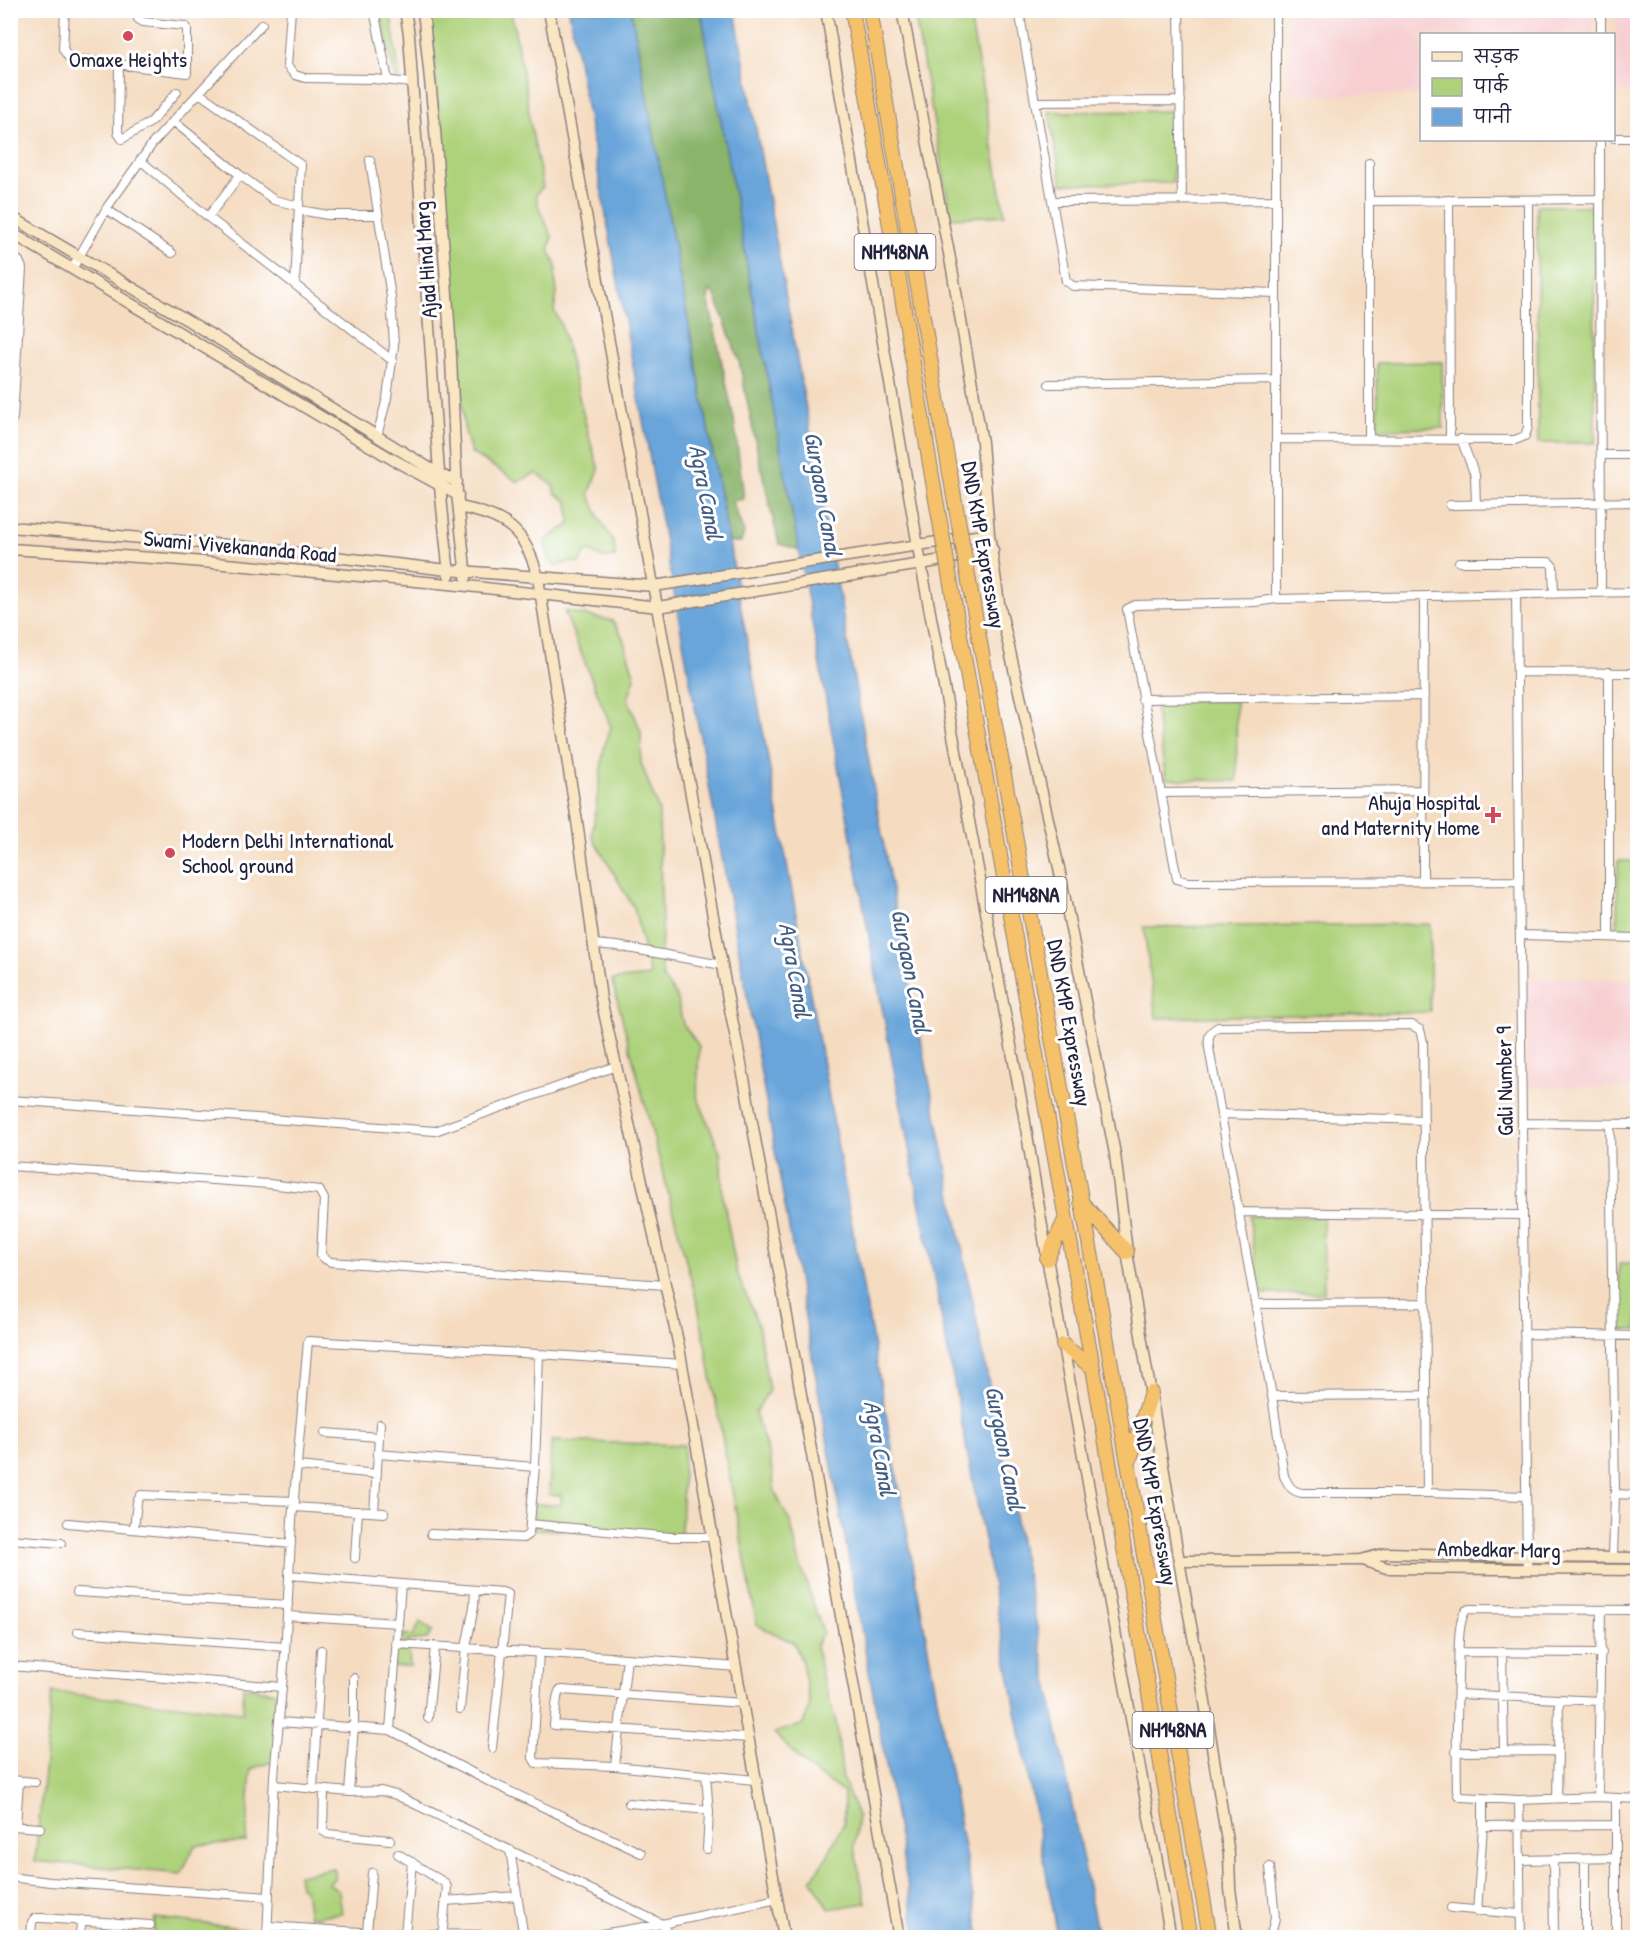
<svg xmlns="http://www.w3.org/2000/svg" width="1648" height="1948" viewBox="0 0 1648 1948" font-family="'Patrick Hand','Playpen Sans Deva',sans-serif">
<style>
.built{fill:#f7cfd1}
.green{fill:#aed27b;stroke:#687a5b;stroke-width:1.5}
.forest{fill:#8ab46b;stroke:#566b53;stroke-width:1.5}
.water{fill:#69a5da;stroke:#46648a;stroke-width:1.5}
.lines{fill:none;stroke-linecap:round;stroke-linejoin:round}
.street-casing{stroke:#8c7f7e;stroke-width:10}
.secondary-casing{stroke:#8c7f7e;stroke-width:13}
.highway-casing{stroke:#8c7f7e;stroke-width:16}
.street{stroke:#fff;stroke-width:8}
.secondary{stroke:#fbe6c4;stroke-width:10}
.highway{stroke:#f5c16b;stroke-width:14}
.highway-bridge-casing{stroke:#8c7f7e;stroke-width:16;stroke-linecap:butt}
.highway-bridge{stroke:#f5c16b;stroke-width:14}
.poi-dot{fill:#d1495b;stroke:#fff;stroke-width:2}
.labels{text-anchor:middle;stroke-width:6;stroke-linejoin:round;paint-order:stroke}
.shield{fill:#fff;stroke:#646476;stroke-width:1.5}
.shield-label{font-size:21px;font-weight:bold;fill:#22223b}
.poi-label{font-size:22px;fill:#22223b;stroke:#fff}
.street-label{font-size:22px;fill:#22223b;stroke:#fff}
.water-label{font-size:24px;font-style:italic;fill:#425d83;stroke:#fff}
</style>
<rect width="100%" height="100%" fill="#fff"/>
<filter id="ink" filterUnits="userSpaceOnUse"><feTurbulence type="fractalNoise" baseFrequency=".0167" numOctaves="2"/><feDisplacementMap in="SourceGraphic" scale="12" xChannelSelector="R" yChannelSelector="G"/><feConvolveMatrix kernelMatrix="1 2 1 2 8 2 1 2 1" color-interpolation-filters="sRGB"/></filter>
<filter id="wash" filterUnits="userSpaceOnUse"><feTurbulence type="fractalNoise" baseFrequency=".008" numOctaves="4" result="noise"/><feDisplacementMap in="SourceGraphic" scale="24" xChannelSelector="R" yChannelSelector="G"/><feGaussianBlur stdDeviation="1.35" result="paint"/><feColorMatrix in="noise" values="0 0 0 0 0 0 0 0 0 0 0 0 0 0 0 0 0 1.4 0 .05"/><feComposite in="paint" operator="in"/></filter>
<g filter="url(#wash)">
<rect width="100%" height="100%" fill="#f5dcc1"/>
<!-- built -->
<path class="built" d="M 1289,11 L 1592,11 L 1592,34 L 1422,34 L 1421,95 L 1289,95 Z
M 1615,11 L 1637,11 L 1637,91 L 1615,91 Z
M 1527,979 L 1637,979 L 1637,1088 L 1527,1087 Z"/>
<!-- green -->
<path class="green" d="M 380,11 L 390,11 L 400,77 L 395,77 Z
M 430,11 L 511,11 L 526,90 L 530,122 L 543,187 L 536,194 L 538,205 L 552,237 L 549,250 L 556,266 L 555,278 L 557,293 L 554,310 L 561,325 L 589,437 L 599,470 L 589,494 C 593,502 595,509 599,517 C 606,533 616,537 615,557 L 603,558 L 588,550 L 579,563 L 569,562 L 557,566 L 550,561 L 544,543 L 548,538 L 570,524 L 568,502 L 555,493 L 553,485 L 536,473 L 518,482 L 471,453 L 464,427 Z
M 914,11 L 969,11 L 1005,215 L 951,218 Z
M 1175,111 L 1173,183 L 1062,184 L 1049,112 Z
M 1537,206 L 1594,206 L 1595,443 L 1538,443 Z
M 1442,362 L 1443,428 L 1378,429 L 1377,363 Z
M 564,611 L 613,621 L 623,638 L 635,678 L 628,699 L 641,732 L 641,763 L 659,811 L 662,927 L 661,958 L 663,979 L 676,995 L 683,1024 L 699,1046 L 697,1096 L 720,1152 L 723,1198 L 737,1273 L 758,1324 L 769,1390 L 755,1413 L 770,1459 L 775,1492 L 791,1524 L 799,1561 L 823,1632 L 816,1646 L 823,1681 L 836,1722 L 843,1780 L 858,1816 L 854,1847 L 866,1903 L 829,1909 L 811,1879 L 824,1862 L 844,1822 L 844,1793 L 807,1767 L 774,1733 L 804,1724 L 810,1704 L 802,1662 L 794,1643 L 757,1625 L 698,1306 L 612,980 L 650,976 L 634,908 L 592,836 L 604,748 L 611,727 Z
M 1154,700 L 1236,701 L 1237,781 L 1166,779 Z
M 1618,861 L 1637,861 L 1637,929 L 1617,929 Z
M 1430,924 L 1430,1012 L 1156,1018 L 1144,927 Z
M 1249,1216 L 1323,1217 L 1324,1293 L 1261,1294 Z
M 1619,1263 L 1637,1263 L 1637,1330 L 1619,1330 Z
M 551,1441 L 684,1445 L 681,1534 L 533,1529 L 534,1504 L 561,1505 L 561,1495 L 549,1495 Z
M 420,1622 L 433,1631 L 427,1639 L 408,1641 L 410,1666 L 391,1667 L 396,1648 L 402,1645 L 404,1634 L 413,1636 Z
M 243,1687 L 281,1693 L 275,1761 L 251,1769 L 246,1842 L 195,1845 L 181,1874 L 35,1861 L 52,1692 L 243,1712 Z
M 333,1868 L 335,1877 L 329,1884 L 339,1892 L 342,1913 L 309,1917 L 305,1889 L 300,1887 L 298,1875 Z
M 155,1918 L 250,1929 L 250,1937 L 153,1937 Z"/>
<!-- forest -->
<path class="forest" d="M 631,11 L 701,11 L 799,550 L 779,544 L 759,459 L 739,361 L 715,295 L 710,290 L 708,298 L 734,420 L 744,499 L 732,501 L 744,533 L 741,542 L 729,542 Z"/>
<!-- water -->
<path class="water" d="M 569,11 L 631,11 L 733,564 L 980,1937 L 917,1937 Z
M 701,11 L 735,11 L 894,902 L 1098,1937 L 1058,1937 L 991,1576 L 880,997 Z"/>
</g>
<g filter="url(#ink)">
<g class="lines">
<!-- street casing -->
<g class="street-casing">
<path id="street" d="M 65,10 L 63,49 L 69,58 L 187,73 L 187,28 L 185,26 L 143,22 L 138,19 L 136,10
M 291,10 L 287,66 L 295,75 L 305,78 L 373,79 L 412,83
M 374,10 L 388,80
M 1019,10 L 1066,281 L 1073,286 L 1276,293
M 1179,10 L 1182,201
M 1276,10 L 1276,599
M 1019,12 L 1088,10
M 1601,34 L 1601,10
M 119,65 L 118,133 L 122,139 L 151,122 L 177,92
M 199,93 L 301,165 L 295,285
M 1035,102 L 1181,101
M 173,121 L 240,175 L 208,217
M 1614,138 L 1638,138
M 1600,140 L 1601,593
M 140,160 L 208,217 L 393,361
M 370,160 L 391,297 L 394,345 L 387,398 L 377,436
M 1369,163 L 1369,440
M 240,175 L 274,200 L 299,206
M 1449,200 L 1450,439
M 1052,201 L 1276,200
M 1369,201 L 1600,199
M 106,209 L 172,253
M 299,210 L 328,215 L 378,215
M 10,255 L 19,261 L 22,268 L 13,418 L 10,422
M 72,269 L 108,206 L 153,143 L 262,24
M 1049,384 L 1276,380
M 1276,439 L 1515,440 L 1525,436 L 1528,427 L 1528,200
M 1461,439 L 1475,475 L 1476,504
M 1601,455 L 1638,455
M 1450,505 L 1638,502
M 1459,562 L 1549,562 L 1553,566 L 1554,594
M 1516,594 L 1527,1568
M 1517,672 L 1638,673
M 1609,672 L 1609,937
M 1142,699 L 1424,696
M 1161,793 L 1423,790
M 1423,881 L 1424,596
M 1519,881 L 1188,882 L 1177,879 L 1127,609 L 1135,605 L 1255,602 L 1276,599 L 1638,592
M 1520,935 L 1638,938
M 594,944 L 617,946 L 722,965
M 10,1100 L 435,1131 L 616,1066
M 1221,1114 L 1424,1120
M 1522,1123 L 1638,1124
M 1610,1124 L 1615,1494 L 1613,1557
M 10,1166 L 269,1184 L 319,1190 L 324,1199 L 321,1255 L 325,1259 L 331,1262 L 665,1285
M 1238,1212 L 1523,1215
M 1256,1304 L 1425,1303
M 1524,1334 L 1638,1336
M 1272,1396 L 1426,1395
M 325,1433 L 379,1437
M 378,1454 L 535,1467
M 298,1466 L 377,1474
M 1427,1493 L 1423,1042 L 1420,1030 L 1412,1025 L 1218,1027 C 1208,1033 1208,1037 1209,1048 L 1272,1396 L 1284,1476 C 1289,1486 1291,1491 1302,1493 L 1427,1493 L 1526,1496
M 1615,1494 L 1638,1495
M 294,1507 L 384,1513
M 374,1512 L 380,1424
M 68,1523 L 291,1544
M 530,1524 L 671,1537 L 712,1537
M 134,1528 L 137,1502 L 141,1495 L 295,1501
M 431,1534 L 523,1538 L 529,1534 L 535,1467 L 539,1354
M 10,1539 L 61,1543
M 355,1558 L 358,1511
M 289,1575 L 502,1592 L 508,1594 L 492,1748
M 77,1592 L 288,1605
M 1638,1610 L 1469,1609 L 1465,1611 C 1457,1625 1459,1657 1458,1675 C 1457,1714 1456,1752 1457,1791 L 1458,1795 L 1461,1797 L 1519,1800 L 1598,1797 L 1638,1799
M 287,1616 L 398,1623
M 78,1632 L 285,1647
M 396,1644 L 627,1658 L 736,1667
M 1502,1651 L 1504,1752
M 539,1652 L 533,1758 L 536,1763 L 615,1766 L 755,1780
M 1459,1652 L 1602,1653
M 10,1666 L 282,1687
M 1458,1694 L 1600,1701
M 742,1703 L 562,1690 L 559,1691 L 557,1698 L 554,1725 L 749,1738
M 460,1709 L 466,1647 L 474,1607 L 475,1590
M 428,1718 L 435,1646
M 279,1722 L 390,1730 L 490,1782 L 641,1853
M 390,1730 L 401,1584
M 1456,1752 L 1558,1751
M 615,1766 L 627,1658
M 706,1775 L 709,1813 L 707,1849
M 10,1780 L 35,1782
M 274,1785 L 349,1792 L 381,1791 L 396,1795 L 662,1924 L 670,1938
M 313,1789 L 321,1650
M 324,1790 L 323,1831 L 328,1834 L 390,1840
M 349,1792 L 354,1726 L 354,1678
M 1598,1797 L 1601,1610
M 1557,1798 L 1559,1700
M 1519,1800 L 1521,1938
M 629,1803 L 709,1810
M 12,1826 L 40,1828
M 16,1826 L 19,1781
M 1483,1826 L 1616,1825
M 510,1850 L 524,1938
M 398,1854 L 445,1883 L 447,1887 L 442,1938
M 1553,1859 L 1554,1938
M 1585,1859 L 1585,1938
M 1521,1860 L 1616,1858
M 1270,1867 L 1275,1918 L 1270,1938
M 10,1877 L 50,1882 L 269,1897
M 445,1901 L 517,1896
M 1451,1908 L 1520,1914
M 1477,1912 L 1483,1826 L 1483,1800
M 268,1926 L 376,1933 L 488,1935
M 367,1932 L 372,1873
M 405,1934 L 412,1862
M 31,1938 L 32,1922 L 35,1918 L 41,1918 L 150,1925
M 79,1938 L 82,1920
M 111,1938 L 113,1922
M 267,1938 L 274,1776 L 285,1654 L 292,1520 L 308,1341 L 539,1354 L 682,1364
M 577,1938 L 662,1924 L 777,1899
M 1616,1938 L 1616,1798"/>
</g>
<!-- secondary casing -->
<g class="secondary-casing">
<path id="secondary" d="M 405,10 L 409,35 L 440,487 L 449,575
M 423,10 L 435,130 L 450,336 L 457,493 L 466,577
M 549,10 L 728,999 L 746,1089 L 899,1938
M 826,10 L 921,564 L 1023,1110 L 1049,1269 L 1171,1938
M 902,10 L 952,269 L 982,442 L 989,534 L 999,603 L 1059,868 L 1115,1154 L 1127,1252 L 1179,1561 L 1203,1690 L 1229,1854 L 1230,1889 L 1237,1938
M 10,216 L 187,320 L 439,474 L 457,482
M 10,232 L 392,459 L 458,495
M 459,507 C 506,516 526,530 538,578 L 577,821 L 601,999 L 678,1342 L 784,1938
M 10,527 L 238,546 L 448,570 L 654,586 L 989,534
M 10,549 L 169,559 L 449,584 L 658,607 L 921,564 L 993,550
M 1363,1560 L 1387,1568 L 1638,1570
M 1179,1561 L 1361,1560 L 1387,1553 L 1527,1557 L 1638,1558"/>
</g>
<!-- highway casing -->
<g class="highway-casing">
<path id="highway" d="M 852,10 L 886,202 L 935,494
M 870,10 L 953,491
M 973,604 L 1107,1341 L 1210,1938
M 955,607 L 1093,1368 L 1191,1938
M 1081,1202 L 1127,1252
M 1047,1259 L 1065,1220
M 1063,1345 L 1093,1368
M 1129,1462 L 1151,1393"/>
</g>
<!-- street -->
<use href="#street" class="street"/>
<!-- secondary -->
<use href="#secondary" class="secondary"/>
<!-- highway -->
<use href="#highway" class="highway"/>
<!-- highway-bridge casing -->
<g class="highway-bridge-casing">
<path id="highway-bridge" d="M 953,491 L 973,604
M 935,494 L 955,607"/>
</g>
<!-- highway-bridge -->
<use href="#highway-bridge" class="highway-bridge"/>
</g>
</g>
<!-- markers -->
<g class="poi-dot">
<circle cx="128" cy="36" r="6"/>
<path d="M1490 806h6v6h6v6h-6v6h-6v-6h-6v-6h6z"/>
<circle cx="170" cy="853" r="6"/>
</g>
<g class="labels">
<!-- shield labels -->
<g class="shield">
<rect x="854.5" y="234" width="81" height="36" rx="4.5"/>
<rect x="985.5" y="877" width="81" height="36" rx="4.5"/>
<rect x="1132.5" y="1712" width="81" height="36" rx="4.5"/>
</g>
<g class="shield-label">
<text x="895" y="259">NH148NA</text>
<text x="1026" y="902">NH148NA</text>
<text x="1173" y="1737">NH148NA</text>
</g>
<!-- poi labels -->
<g class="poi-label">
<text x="128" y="67">Omaxe Heights</text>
<text x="1480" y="810" text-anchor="end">Ahuja Hospital<tspan x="1480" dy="25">and Maternity Home</tspan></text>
<text x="182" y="848" text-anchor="start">Modern Delhi International<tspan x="182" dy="25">School ground</tspan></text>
</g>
<!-- street labels -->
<g class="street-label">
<text transform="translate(425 260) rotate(-94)" y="8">Ajad Hind Marg</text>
<text transform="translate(984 545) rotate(80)" y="8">DND KMP Expressway</text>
<text transform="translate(240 546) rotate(5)" y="8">Swami Vivekananda Road</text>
<text transform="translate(1070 1023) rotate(80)" y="8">DND KMP Expressway</text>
<text transform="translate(1504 1081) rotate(-91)" y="8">Gali Number 9</text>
<text transform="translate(1156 1502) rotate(80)" y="8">DND KMP Expressway</text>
<text transform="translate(1499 1549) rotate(1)" y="8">Ambedkar Marg</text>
</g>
<!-- water labels -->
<g class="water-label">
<text transform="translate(706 492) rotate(79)" y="8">Agra Canal</text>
<text transform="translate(823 494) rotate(80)" y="8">Gurgaon Canal</text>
<text transform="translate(795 970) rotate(80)" y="8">Agra Canal</text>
<text transform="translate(911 971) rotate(79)" y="8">Gurgaon Canal</text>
<text transform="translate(880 1448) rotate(80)" y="8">Agra Canal</text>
<text transform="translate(1005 1448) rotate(79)" y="8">Gurgaon Canal</text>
</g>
</g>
<!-- margin -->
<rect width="1648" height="1948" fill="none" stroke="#fff" stroke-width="36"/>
<!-- legend -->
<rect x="1420" y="33" width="195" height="108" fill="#ffffff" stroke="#a7a7b1" stroke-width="1.5"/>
<rect x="1432" y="52" width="30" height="9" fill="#fbe6c4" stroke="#a7a7b1" stroke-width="1.5"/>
<text x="1474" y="63" font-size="18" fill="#22223b">सड़क</text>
<rect x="1432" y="78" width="30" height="18" fill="#aed27b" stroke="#a7a7b1" stroke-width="1.5"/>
<text x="1474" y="93" font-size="18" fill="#22223b">पार्क</text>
<rect x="1432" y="108" width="30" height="18" fill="#69a5da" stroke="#a7a7b1" stroke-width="1.5"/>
<text x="1474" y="123" font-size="18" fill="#22223b">पानी</text>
</svg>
